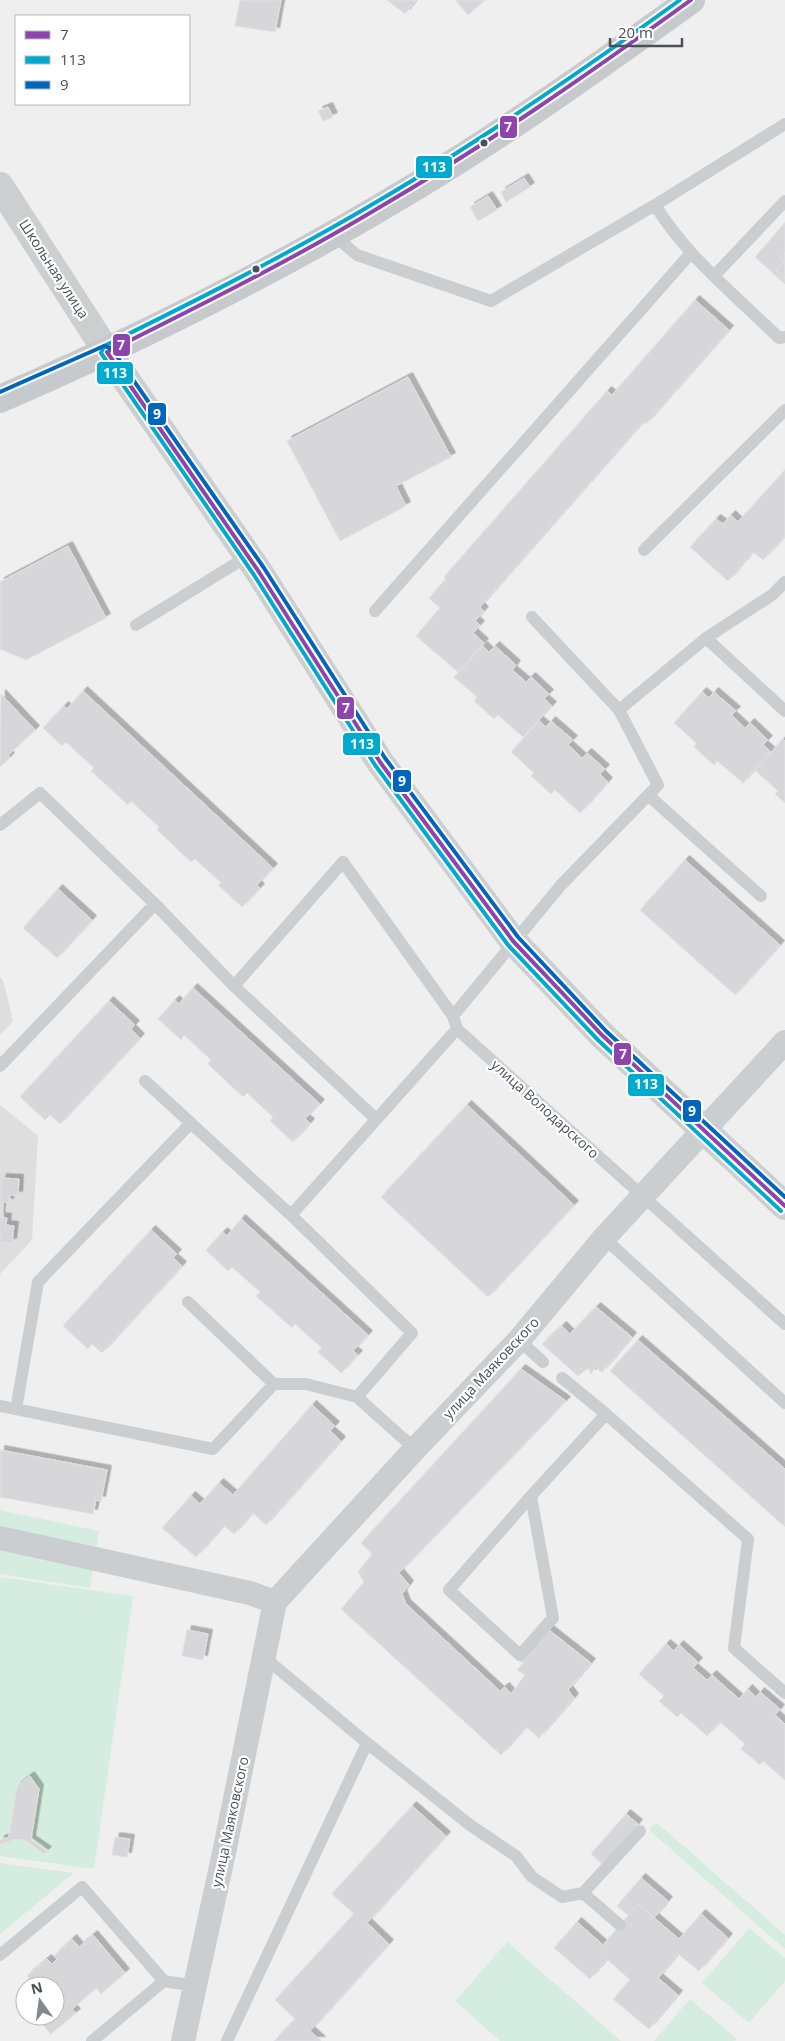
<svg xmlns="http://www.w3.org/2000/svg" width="785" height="2041" viewBox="0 0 785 2041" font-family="'Open Sans',sans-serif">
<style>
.education{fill:#dedede}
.green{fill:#d5ede0}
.building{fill:#d7d7d9;stroke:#e1e1e2;filter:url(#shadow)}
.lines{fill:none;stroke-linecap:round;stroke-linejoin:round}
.lane{stroke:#cbced0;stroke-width:12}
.street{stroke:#cbced0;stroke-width:24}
.secondary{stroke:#ccced0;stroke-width:28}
.primary{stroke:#c7cacd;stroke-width:28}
.bus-1-casing{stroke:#fff;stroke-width:8}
.bus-2-casing{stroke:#fff;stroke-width:8}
.bus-3-casing{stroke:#fff;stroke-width:8}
.bus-1{stroke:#8e44ad;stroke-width:4}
.bus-2{stroke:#00a9ce;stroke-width:4}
.bus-3{stroke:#0065bd;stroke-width:4}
.bus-dot{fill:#48505a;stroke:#fff;stroke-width:2}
.labels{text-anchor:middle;stroke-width:4.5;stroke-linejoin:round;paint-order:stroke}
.street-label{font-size:14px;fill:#48505a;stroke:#fff}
.line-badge{stroke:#fff;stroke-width:2}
.badge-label{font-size:14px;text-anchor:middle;font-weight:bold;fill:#fff}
</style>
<defs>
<filter id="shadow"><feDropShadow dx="4.5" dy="-4.5" stdDeviation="0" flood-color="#0004"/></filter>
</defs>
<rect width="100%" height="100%" fill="#f0efef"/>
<!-- education -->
<path class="education" d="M 0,977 L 3,980 L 13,1021 L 0,1035 Z
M 0,1105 L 38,1136 L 32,1240 L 0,1274 Z"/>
<!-- green -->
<path class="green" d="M 0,1510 L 99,1531 L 90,1588 L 0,1574 Z
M 0,1577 L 133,1596 L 94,1869 L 0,1856 Z
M 656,1822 L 785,1935 L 785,1949 L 649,1830 Z
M 0,1863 L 74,1873 L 0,1934 Z
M 749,1928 L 785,1958 L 785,1981 L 749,2023 L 702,1983 Z
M 507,1942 L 621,2041 L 500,2041 L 455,2001 Z
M 690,1999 L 737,2039 L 735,2041 L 654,2041 Z"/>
<!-- building -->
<path class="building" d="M 240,0 L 281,0 L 275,32 L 235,26 Z
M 387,0 L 416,0 L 405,14 Z
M 455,0 L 485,0 L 468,15 Z
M 328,107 L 333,117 L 323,121 L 318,111 Z
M 524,178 L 530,187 L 506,202 L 501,192 Z
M 488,196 L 497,210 L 478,221 L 470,207 Z
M 785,223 L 785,284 L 755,257 Z
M 785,252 L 785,278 L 776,270 L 784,261 L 780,258 Z
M 695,300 L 729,330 L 646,424 L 643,422 L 480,607 L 484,611 L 475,621 L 480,625 L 473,633 L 484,643 L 458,672 L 416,636 L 440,608 L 429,598 L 446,579 L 444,577 L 607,391 L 612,395 Z
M 408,377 L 451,457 L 396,486 L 406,506 L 340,541 L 287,441 Z
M 785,470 L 785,536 L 763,560 L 753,552 L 728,581 L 690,547 L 716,519 L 723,524 L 731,515 L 738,522 Z
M 68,546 L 106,618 L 26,660 L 0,649 L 0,582 Z
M 483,646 L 489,652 L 495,646 L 516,665 L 512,670 L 526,682 L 531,677 L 549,694 L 544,699 L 552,706 L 523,737 L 498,715 L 494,719 L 474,701 L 477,697 L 454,677 Z
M 83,691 L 273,868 L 257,885 L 260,888 L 242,907 L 218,885 L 221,883 L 195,859 L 191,862 L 157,830 L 159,827 L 131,801 L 128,805 L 91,771 L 94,768 L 66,742 L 62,746 L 43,728 L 64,706 L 67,709 Z
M 702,692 L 709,698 L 714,692 L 736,711 L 731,715 L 745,728 L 750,723 L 768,740 L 763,745 L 771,752 L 743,783 L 717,761 L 714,765 L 694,747 L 696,743 L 674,723 Z
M 1,694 L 35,730 L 8,755 L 10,757 L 0,767 Z
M 539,721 L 546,727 L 551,721 L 573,740 L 568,745 L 582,758 L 587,753 L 605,769 L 600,774 L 608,782 L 580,813 L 555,790 L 551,794 L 531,776 L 534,773 L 511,752 Z
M 783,739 L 785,741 L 785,803 L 775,794 L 778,791 L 755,770 Z
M 685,860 L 780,945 L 735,995 L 640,910 Z
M 58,889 L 92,920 L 57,958 L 23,928 Z
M 193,988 L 320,1104 L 305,1119 L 310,1123 L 293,1142 L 270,1121 L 273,1117 L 247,1093 L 243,1097 L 208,1064 L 211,1060 L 184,1035 L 181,1040 L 158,1019 L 175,1000 L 179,1004 Z
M 109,1001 L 135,1025 L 131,1029 L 140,1038 L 60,1124 L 50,1115 L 45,1120 L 20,1097 Z
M 467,1105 L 574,1205 L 488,1297 L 381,1197 Z
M 2,1178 L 19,1179 L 18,1196 L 10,1195 L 9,1203 L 2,1202 L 0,1217 L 7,1218 L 6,1225 L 14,1226 L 12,1243 L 0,1242 L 0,1185 Z
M 241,1219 L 368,1335 L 353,1351 L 358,1355 L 341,1373 L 318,1352 L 322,1348 L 295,1324 L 292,1328 L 256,1296 L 260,1292 L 232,1267 L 228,1271 L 206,1250 L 223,1232 L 227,1236 Z
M 151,1230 L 177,1254 L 173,1258 L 182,1266 L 102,1353 L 92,1344 L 88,1349 L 63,1326 Z
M 596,1307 L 632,1337 L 602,1372 L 595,1367 L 591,1374 L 588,1368 L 578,1376 L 542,1344 L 562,1326 L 570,1334 Z
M 638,1340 L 785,1469 L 785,1527 L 610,1371 Z
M 521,1369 L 566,1401 L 399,1573 L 409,1585 L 402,1594 L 406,1604 L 500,1691 L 505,1687 L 511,1694 L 525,1675 L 517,1670 L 524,1663 L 520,1661 L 549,1630 L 591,1663 L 568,1690 L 574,1698 L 539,1738 L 526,1727 L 501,1755 L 341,1609 L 364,1582 L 358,1572 L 372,1554 L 361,1543 Z
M 312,1405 L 335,1426 L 330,1431 L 341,1441 L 266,1525 L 253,1513 L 234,1534 L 224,1526 L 196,1557 L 162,1528 L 191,1496 L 200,1504 L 219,1483 L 233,1495 Z
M 0,1450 L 107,1470 L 101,1501 L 96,1500 L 93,1514 L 0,1497 Z
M 187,1630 L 208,1634 L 203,1660 L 182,1656 Z
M 666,1644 L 674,1651 L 679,1645 L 698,1662 L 693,1668 L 707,1680 L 712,1675 L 739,1699 L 748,1689 L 756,1697 L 760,1692 L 780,1709 L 775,1715 L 785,1724 L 785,1780 L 763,1761 L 760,1765 L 741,1749 L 745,1744 L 720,1722 L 707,1736 L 681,1713 L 677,1717 L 659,1701 L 664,1696 L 639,1674 Z
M 30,1776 L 39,1789 L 31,1840 L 47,1851 L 44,1854 L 25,1840 L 16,1839 L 0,1844 L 0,1840 L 9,1837 L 17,1786 Z
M 412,1806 L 446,1836 L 367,1923 L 389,1944 L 310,2031 L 321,2041 L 274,2041 L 295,2019 L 275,2000 L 354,1914 L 332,1894 Z
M 626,1814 L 638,1824 L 603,1865 L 591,1854 Z
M 115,1837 L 130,1839 L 127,1857 L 112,1855 Z
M 641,1878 L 668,1901 L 654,1918 L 638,1904 L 628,1915 L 617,1906 Z
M 638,1904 L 679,1939 L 701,1914 L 728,1938 L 699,1971 L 678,1954 L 658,1978 L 678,1995 L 649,2029 L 613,1999 L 630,1980 L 607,1959 L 590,1979 L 554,1948 L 577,1922 L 603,1945 Z
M 93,1935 L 125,1973 L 101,1994 L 96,1988 L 72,2009 L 76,2013 L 51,2034 L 35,2016 L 55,2016 L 55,1986 L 30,1986 L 33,1983 L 27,1976 L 47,1959 L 52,1964 L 57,1959 L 54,1956 L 72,1939 L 79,1947 Z
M 25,1990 L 25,2004 L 18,1996 Z"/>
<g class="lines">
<!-- lane -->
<path class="lane" d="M 655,205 C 687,257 736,296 779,338 L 785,337
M 332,234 L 357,255 L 491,301 L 655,205 L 785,124
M 714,276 L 785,201
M 644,550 L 785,410
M 375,611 L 691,253
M 532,617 L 619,710
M 136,625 L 248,556
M 706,638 L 785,711
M 648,795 L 761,896
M 0,825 L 40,793 L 155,904 L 234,986 L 376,1119
M 234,986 L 343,862 L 453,1016 L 457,1029 L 785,1324
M 453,1016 L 561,885 L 658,785 L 619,710 L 706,638 L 772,595 L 785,582
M 0,1066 L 155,904
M 145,1081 L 291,1215 L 412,1333 L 357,1397 L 415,1449
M 291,1215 L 457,1029
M 604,1238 L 785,1403
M 188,1302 L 274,1384 L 306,1384 L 357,1397
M 519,1340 L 543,1362
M 562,1378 L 606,1414
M 0,1406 L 213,1449 L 274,1384
M 16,1409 L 38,1282 L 190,1124
M 531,1496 L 449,1590 L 520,1655 L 553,1618 L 531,1496 L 606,1414 L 748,1539 L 734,1648 L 785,1693
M 367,1743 L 470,1825 L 516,1856 L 532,1877 L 562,1897 L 583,1893 L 620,1925
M 583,1893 L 640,1831
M 0,1955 L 82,1887 L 164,1981 L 92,2041
M 164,1981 L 195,1986
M 227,2041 L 367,1743 L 264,1657"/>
<!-- street -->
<path class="street" d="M 0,1538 L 250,1593 L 275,1602
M 183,2041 L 225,1848 L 275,1602 L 415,1449 L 519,1340 L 604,1238 L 785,1042"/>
<!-- secondary -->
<path class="secondary" d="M 0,186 L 107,352 L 259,572 L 380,762 L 513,941 L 602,1035 L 785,1206"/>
<!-- primary -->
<path class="primary" d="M 0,399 C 143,337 285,266 418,185 C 512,128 602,64 691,0"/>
<!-- bus-1 casing -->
<g class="bus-1-casing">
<path id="bus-1" d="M 691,0 C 590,73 488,144 380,207 C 292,260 199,306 107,352 L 259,572 L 380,762 L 513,941 L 602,1035 L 785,1206"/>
</g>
<!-- bus-2 casing -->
<g class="bus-2-casing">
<path id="bus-2" d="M 680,0 C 582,71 482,140 378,201 C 289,254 197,300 104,346 L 101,353 L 254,575 L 375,765 L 508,945 L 598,1040 L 781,1211"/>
</g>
<!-- bus-3 casing -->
<g class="bus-3-casing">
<path id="bus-3" d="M 0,392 L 104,346 L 111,348 L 264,568 L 385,758 L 518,937 L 606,1031 L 785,1197"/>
</g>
<!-- bus-1 -->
<use href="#bus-1" class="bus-1"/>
<!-- bus-2 -->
<use href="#bus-2" class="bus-2"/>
<!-- bus-3 -->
<use href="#bus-3" class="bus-3"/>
</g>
<!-- markers -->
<g class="bus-dot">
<circle cx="484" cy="143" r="4.5"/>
<circle cx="256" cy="269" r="4.5"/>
</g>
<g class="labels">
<!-- street labels -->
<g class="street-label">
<text transform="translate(54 269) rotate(57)" y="5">Школьная улица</text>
<text transform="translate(545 1109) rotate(42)" y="5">улица Володарского</text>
<text transform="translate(491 1368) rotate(-47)" y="5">улица Маяковского</text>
<text transform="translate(230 1822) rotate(-78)" y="5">улица Маяковского</text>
</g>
</g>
<g class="line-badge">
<rect x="499" y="115" width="19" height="24" rx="5" fill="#8e44ad"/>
<rect x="415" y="155" width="38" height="24" rx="5" fill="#00a9ce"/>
<rect x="112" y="333" width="19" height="24" rx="5" fill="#8e44ad"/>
<rect x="96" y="361" width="38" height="24" rx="5" fill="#00a9ce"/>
<rect x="147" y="402" width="20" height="24" rx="5" fill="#0065bd"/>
<rect x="336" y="696" width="19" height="24" rx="5" fill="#8e44ad"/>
<rect x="342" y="732" width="39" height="24" rx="5" fill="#00a9ce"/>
<rect x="392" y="769" width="20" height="24" rx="5" fill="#0065bd"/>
<rect x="613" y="1042" width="19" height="24" rx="5" fill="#8e44ad"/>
<rect x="627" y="1073" width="38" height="24" rx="5" fill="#00a9ce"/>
<rect x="682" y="1099" width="20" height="24" rx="5" fill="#0065bd"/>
</g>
<g class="badge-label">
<text x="508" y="132">7</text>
<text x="434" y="172">113</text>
<text x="121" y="350">7</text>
<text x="115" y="378">113</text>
<text x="157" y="419">9</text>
<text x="346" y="713">7</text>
<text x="362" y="749">113</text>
<text x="402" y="786">9</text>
<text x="623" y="1059">7</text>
<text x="646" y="1089">113</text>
<text x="692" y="1116">9</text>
</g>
<!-- legend -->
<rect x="15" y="15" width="175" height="90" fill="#ffffff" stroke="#b6b9bd"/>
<rect x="25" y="31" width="25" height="8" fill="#8e44ad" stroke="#b6b9bd"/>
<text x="60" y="40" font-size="15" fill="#48505a">7</text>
<rect x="25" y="56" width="25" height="8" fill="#00a9ce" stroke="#b6b9bd"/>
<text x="60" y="65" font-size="15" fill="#48505a">113</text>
<rect x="25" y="81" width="25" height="8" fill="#0065bd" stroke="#b6b9bd"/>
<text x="60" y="90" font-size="15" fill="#48505a">9</text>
<!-- north arrow -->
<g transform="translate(40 2001) rotate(346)"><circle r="24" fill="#ffffff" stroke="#b6b9bd"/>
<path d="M0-4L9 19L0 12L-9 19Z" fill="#83888e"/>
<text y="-8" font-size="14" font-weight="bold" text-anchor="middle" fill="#48505a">N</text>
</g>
<!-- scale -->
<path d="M610 38v8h72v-8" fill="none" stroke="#48505a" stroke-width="2.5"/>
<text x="618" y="38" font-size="15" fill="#48505a" stroke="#ffffff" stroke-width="4" paint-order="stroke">20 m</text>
</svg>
